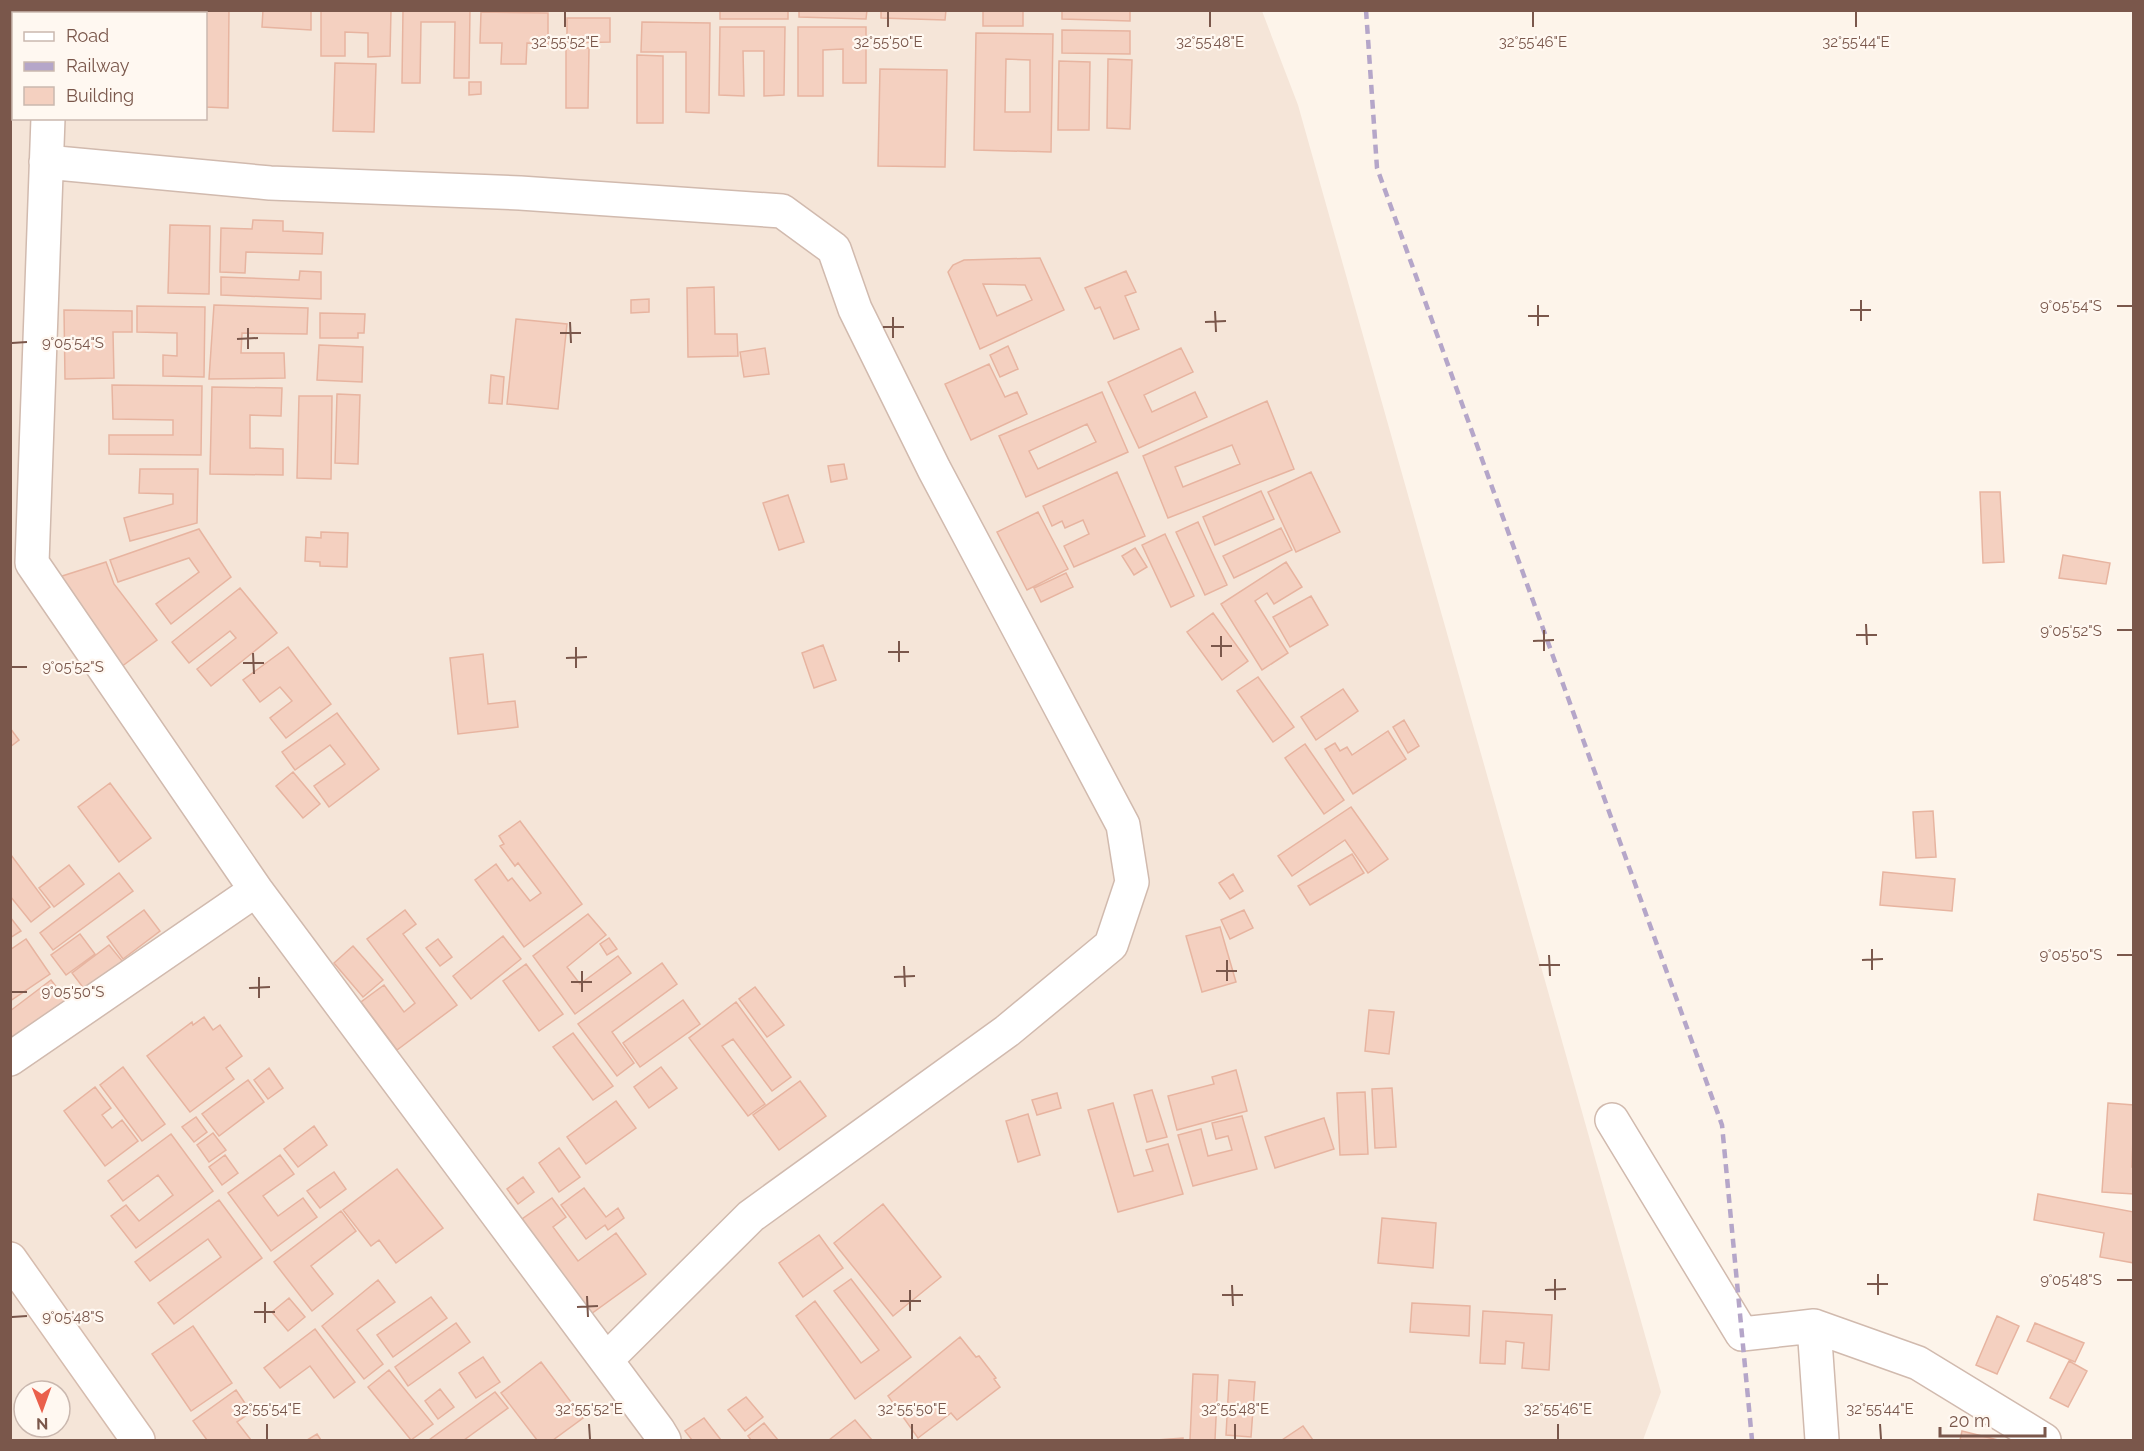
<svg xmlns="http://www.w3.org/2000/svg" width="2144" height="1451" viewBox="0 0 2144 1451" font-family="Raleway,sans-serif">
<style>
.residential{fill:#f5e5d8;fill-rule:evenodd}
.building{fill:#f4d0c0;stroke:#e7b4a0;stroke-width:1.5;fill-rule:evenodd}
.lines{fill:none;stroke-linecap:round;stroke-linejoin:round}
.street-casing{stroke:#d1baae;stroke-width:36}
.secondary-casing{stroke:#d6bcae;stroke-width:36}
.street{stroke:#fff;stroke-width:33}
.secondary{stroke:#fff;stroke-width:33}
.rail{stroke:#b5a6c9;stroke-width:4.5;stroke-dasharray:9 6;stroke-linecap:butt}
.ticks{fill:none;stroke:#7a574b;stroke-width:2}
.ticks-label{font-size:15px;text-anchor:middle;fill:#7a574b;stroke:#fff8f1;stroke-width:4.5;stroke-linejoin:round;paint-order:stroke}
</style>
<rect width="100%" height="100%" fill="#fdf4ea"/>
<!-- residential -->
<path class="residential" d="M 10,11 L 1262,11 L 1298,105 L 1661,1392 L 1643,1440 L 11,1440 ZM 14,14 L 206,14 L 206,118 L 14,118 ZM 24,1391 L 60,1391 L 60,1427 L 24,1427 Z"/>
<!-- building -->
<path class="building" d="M 85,10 L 151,10 L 151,14 L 85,14 Z
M 159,10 L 229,10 L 228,108 L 206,107 L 206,14 L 159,14 Z
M 263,10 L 311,10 L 311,30 L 262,27 Z
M 321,10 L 391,10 L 390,56 L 368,57 L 368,33 L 345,32 L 345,56 L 321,56 Z
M 403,10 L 470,10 L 469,78 L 454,78 L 455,22 L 421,22 L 420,83 L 402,83 Z
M 720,10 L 788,10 L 788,19 L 720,19 Z
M 799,10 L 867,10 L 866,19 L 799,17 Z
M 881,10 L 946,10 L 945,20 L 881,18 Z
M 983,10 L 1023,10 L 1023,26 L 983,26 Z
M 1062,10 L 1130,10 L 1130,21 L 1062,19 Z
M 481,12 L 548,13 L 548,44 L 527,43 L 526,64 L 501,64 L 502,43 L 480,43 Z
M 10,15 L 12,15 L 11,89 L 10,89 Z
M 567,18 L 610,18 L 610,42 L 567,43 Z
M 642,22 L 710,23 L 709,113 L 686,112 L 686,52 L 641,52 Z
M 720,27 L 785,27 L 784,95 L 764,96 L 764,51 L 743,51 L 744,96 L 719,95 Z
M 798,27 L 866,27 L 866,83 L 843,83 L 843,49 L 823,50 L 823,96 L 798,96 Z
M 1062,30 L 1130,31 L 1130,54 L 1062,53 Z
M 976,33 L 1053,34 L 1051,152 L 974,150 ZM 1006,59 L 1030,60 L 1030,112 L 1005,112 Z
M 566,48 L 589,48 L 588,108 L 566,108 Z
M 637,55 L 663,56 L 663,123 L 637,123 Z
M 1108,59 L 1132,60 L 1130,129 L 1107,128 Z
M 1059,61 L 1090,62 L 1089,130 L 1058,130 Z
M 335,63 L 376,64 L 374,132 L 333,131 Z
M 880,69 L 947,70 L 945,167 L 878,166 Z
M 469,82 L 481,82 L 481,94 L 469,95 Z
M 253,220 L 283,221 L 283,231 L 323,233 L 322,254 L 246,252 L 245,273 L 220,272 L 221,228 L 252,229 Z
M 170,225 L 210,226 L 209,294 L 168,293 Z
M 1040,258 L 1064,310 L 980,349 L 948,272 L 953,265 L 964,260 ZM 983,284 L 1025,285 L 1032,300 L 997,316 Z
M 300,271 L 321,272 L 321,299 L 221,295 L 221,277 L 299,280 Z
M 1126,271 L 1136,292 L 1125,296 L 1139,329 L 1114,339 L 1100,307 L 1095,309 L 1085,288 Z
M 714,287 L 715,334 L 737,334 L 738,356 L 688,357 L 687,288 Z
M 649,299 L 649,312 L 631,313 L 631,300 Z
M 214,305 L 308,308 L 307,334 L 242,333 L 241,353 L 284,353 L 285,378 L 209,379 Z
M 137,306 L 205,307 L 204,377 L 163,376 L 163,355 L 177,356 L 177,333 L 137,332 Z
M 64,310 L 132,311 L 132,332 L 113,332 L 114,378 L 65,379 Z
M 320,313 L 365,314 L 364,333 L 358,333 L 358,338 L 320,338 Z
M 516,319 L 567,324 L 558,409 L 507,404 Z
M 319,345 L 363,347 L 362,382 L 317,380 Z
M 1008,346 L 1018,369 L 1000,377 L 990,355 Z
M 765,348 L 769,374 L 744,377 L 740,352 Z
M 1181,348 L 1193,372 L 1144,395 L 1152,412 L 1195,392 L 1207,417 L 1139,448 L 1108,382 Z
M 989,364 L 1005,397 L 1017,392 L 1027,414 L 971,440 L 945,384 Z
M 491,375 L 504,377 L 502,404 L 489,403 Z
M 112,385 L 202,386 L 201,455 L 109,454 L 109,435 L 173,435 L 173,420 L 113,419 Z
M 212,387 L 282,388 L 281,416 L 250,415 L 250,448 L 283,449 L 283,475 L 210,474 Z
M 1102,392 L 1128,452 L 1026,497 L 999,436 ZM 1087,424 L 1096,442 L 1038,469 L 1029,451 Z
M 337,394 L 360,395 L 358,464 L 335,463 Z
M 299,396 L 332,396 L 331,479 L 297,478 Z
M 1267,401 L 1294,469 L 1168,518 L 1143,456 ZM 1232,445 L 1240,464 L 1183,487 L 1175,467 Z
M 844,464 L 847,479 L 831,482 L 828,466 Z
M 140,469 L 198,469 L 197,523 L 130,541 L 124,518 L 173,504 L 173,494 L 139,493 Z
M 1117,472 L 1145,536 L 1074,567 L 1064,546 L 1089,534 L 1083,520 L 1065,528 L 1062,521 L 1052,526 L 1043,506 Z
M 1311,472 L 1340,532 L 1296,552 L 1268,492 Z
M 1261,491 L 1274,519 L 1215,545 L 1203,517 Z
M 1980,492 L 2000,492 L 2004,562 L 1983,563 Z
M 788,495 L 804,542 L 779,550 L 763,503 Z
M 1038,512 L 1068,569 L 1027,590 L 997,532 Z
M 1198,522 L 1227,585 L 1205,595 L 1176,532 Z
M 1281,528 L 1292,550 L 1234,578 L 1223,556 Z
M 199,529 L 231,577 L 171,624 L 156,604 L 199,572 L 189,558 L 118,582 L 110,560 Z
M 321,532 L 348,533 L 347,567 L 320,566 L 320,562 L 305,561 L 306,537 L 321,538 Z
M 1165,534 L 1194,596 L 1171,607 L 1142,545 Z
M 1135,548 L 1147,567 L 1134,575 L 1122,556 Z
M 2063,555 L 2110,563 L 2106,584 L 2059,578 Z
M 106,562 L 114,584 L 157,640 L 117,670 L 56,578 Z
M 1286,562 L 1302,587 L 1274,604 L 1267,593 L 1255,601 L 1288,653 L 1262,670 L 1221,604 Z
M 1066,573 L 1073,587 L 1041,602 L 1034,588 Z
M 240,588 L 277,633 L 211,686 L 197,669 L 236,638 L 230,631 L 189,663 L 172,642 Z
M 1311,596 L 1328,625 L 1290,647 L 1273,617 Z
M 1213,613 L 1248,661 L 1222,680 L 1187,632 Z
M 823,645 L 836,680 L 814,688 L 802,653 Z
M 288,647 L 331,704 L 286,738 L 270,718 L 292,701 L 280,687 L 260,702 L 243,680 Z
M 483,654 L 488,704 L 515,701 L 518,727 L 458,734 L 450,658 Z
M 1258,677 L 1294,727 L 1273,742 L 1237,691 Z
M 1343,689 L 1358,711 L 1316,740 L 1301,717 Z
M 337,713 L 379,769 L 329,807 L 314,786 L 345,764 L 330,745 L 295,770 L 282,752 Z
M 1404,720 L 1419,746 L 1408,753 L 1393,727 Z
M 10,728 L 19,740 L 10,747 Z
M 1388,731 L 1406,759 L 1353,794 L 1325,749 L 1335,743 L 1340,751 L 1347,747 L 1352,755 Z
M 1305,744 L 1344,800 L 1324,814 L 1285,758 Z
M 293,772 L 320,804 L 303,818 L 276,786 Z
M 110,783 L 151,838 L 119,862 L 78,807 Z
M 1351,807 L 1388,859 L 1368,873 L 1345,840 L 1292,876 L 1278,856 Z
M 1933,811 L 1936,857 L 1916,858 L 1913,812 Z
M 520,821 L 582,904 L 524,947 L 475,880 L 496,864 L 508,881 L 512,878 L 530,901 L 541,893 L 518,863 L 515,866 L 500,846 L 504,844 L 499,836 Z
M 1352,854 L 1364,873 L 1310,905 L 1298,886 Z
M 11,855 L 50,907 L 31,922 L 10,896 Z
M 69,865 L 84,884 L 54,907 L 39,888 Z
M 1883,872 L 1955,879 L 1952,911 L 1880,905 Z
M 119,873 L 133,891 L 53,950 L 40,933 Z
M 1233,874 L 1243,891 L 1230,899 L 1219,883 Z
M 144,910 L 160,931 L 123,959 L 107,937 Z
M 405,910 L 416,924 L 403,934 L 457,1005 L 397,1050 L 361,1002 L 384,985 L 404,1012 L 415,1003 L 367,939 Z
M 1244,910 L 1253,928 L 1230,939 L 1221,920 Z
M 588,914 L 606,935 L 567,967 L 580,984 L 618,956 L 631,973 L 575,1014 L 533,956 Z
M 10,917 L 21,931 L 10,938 Z
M 1220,927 L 1236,982 L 1202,992 L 1186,936 Z
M 80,934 L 95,954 L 66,975 L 51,955 Z
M 503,936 L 521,959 L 471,999 L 453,976 Z
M 609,938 L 617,949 L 607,955 L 600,944 Z
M 26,939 L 50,974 L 10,1001 L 10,950 Z
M 438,939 L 452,957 L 440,966 L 426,948 Z
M 109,945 L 123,962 L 85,990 L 72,973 Z
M 353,946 L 383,980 L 363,997 L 334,963 Z
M 662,963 L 677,984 L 612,1032 L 634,1063 L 617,1076 L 578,1024 Z
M 526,964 L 563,1014 L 539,1031 L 503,981 Z
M 51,980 L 68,1002 L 14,1042 L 10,1038 L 10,1011 Z
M 755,987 L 784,1025 L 767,1037 L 739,999 Z
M 683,1000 L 700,1024 L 640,1067 L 623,1043 Z
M 736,1002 L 791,1077 L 772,1091 L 733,1039 L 722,1046 L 765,1104 L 748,1116 L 689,1038 Z
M 1369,1010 L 1394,1012 L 1389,1054 L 1365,1051 Z
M 204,1017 L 213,1030 L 220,1025 L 242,1056 L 226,1068 L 234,1079 L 190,1112 L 147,1056 L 192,1022 L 193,1025 Z
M 573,1033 L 613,1086 L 593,1100 L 553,1047 Z
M 123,1067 L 165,1124 L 142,1141 L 100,1085 Z
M 661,1067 L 677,1088 L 649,1108 L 634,1087 Z
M 269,1068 L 283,1088 L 268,1099 L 254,1080 Z
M 1236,1070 L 1247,1111 L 1177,1130 L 1168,1096 L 1214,1084 L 1212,1077 Z
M 248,1080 L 264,1102 L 219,1136 L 202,1114 Z
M 800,1081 L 826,1116 L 779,1150 L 753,1115 Z
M 95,1087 L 111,1108 L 102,1115 L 112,1128 L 122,1120 L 138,1141 L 105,1166 L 64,1111 Z
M 1392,1088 L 1396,1147 L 1375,1148 L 1372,1089 Z
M 1152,1090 L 1167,1137 L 1147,1142 L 1134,1095 Z
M 1365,1092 L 1368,1154 L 1340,1155 L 1337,1093 Z
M 1057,1093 L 1061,1108 L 1037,1115 L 1032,1100 Z
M 616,1101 L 636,1128 L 586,1164 L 567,1137 Z
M 1113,1103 L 1134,1176 L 1153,1171 L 1146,1150 L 1168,1144 L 1183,1194 L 1118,1212 L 1088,1110 Z
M 2108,1103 L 2134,1105 L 2132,1167 L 2134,1167 L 2134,1194 L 2102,1192 Z
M 1028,1114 L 1040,1155 L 1018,1162 L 1006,1121 Z
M 1242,1116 L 1257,1169 L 1193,1186 L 1178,1135 L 1201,1129 L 1208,1156 L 1232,1150 L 1228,1136 L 1216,1139 L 1212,1123 Z
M 196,1117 L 207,1132 L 194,1142 L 182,1127 Z
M 1324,1118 L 1334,1149 L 1275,1168 L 1265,1137 Z
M 314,1126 L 327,1145 L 298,1167 L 284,1149 Z
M 213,1133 L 226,1150 L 209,1162 L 197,1145 Z
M 171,1134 L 213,1191 L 136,1248 L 111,1216 L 126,1205 L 139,1221 L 173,1195 L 158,1175 L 123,1201 L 108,1181 Z
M 559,1148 L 580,1177 L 559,1192 L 539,1163 Z
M 225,1155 L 238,1173 L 222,1185 L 209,1167 Z
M 280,1155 L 294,1174 L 263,1196 L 278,1216 L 303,1198 L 317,1217 L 271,1251 L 228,1193 Z
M 397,1169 L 443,1228 L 396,1263 L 379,1240 L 371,1246 L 343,1210 Z
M 334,1172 L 346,1189 L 320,1208 L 307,1191 Z
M 523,1177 L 534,1192 L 518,1204 L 507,1189 Z
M 584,1188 L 606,1217 L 618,1208 L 624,1218 L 608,1230 L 605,1225 L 586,1239 L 561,1205 Z
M 2038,1194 L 2134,1212 L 2134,1263 L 2100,1257 L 2104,1233 L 2034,1220 Z
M 552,1198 L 566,1217 L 553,1227 L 578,1261 L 616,1233 L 646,1274 L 591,1314 L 522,1219 Z
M 219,1200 L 262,1258 L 174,1324 L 158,1303 L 221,1257 L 208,1239 L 150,1281 L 135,1262 Z
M 883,1204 L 941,1277 L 893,1316 L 834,1243 Z
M 341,1211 L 356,1231 L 311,1266 L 333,1294 L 312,1311 L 274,1262 Z
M 1382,1218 L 1436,1223 L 1433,1268 L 1378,1263 Z
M 819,1235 L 843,1268 L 803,1297 L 779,1263 Z
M 851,1279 L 911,1357 L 855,1399 L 796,1316 L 815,1301 L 861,1363 L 879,1350 L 834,1291 Z
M 378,1280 L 395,1302 L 357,1330 L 383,1364 L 364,1379 L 322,1326 Z
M 431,1297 L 447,1318 L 393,1357 L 377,1335 Z
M 289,1298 L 305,1317 L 288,1331 L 272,1312 Z
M 1412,1303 L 1470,1306 L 1469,1336 L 1410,1332 Z
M 1483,1311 L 1552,1315 L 1549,1370 L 1522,1368 L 1524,1343 L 1506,1341 L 1505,1364 L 1480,1363 Z
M 1997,1316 L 2019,1326 L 1997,1374 L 1976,1365 Z
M 456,1323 L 470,1342 L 408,1386 L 395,1367 Z
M 2035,1323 L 2084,1343 L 2075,1362 L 2027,1341 Z
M 193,1326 L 232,1383 L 191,1411 L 152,1354 Z
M 315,1329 L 355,1382 L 334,1398 L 310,1366 L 280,1388 L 264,1368 Z
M 960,1337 L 976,1357 L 979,1356 L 996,1378 L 994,1379 L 1000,1387 L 957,1420 L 951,1413 L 918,1438 L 888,1396 Z
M 483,1357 L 500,1382 L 476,1398 L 459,1373 Z
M 2069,1361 L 2087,1371 L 2068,1407 L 2050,1398 Z
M 541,1362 L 583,1418 L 553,1440 L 537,1440 L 501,1393 Z
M 389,1370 L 433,1424 L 411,1440 L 368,1387 Z
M 1193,1374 L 1218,1375 L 1215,1440 L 1190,1440 Z
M 1229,1380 L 1255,1382 L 1251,1437 L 1226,1435 Z
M 440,1389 L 454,1407 L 438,1419 L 425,1401 Z
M 236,1390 L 251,1412 L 237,1422 L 251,1440 L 207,1440 L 193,1421 Z
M 495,1392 L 508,1408 L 464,1440 L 429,1440 Z
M 746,1397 L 763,1417 L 745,1431 L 728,1410 Z
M 704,1418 L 721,1440 L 692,1440 L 685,1431 Z
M 855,1420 L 872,1440 L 829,1440 Z
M 764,1423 L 778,1440 L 751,1440 L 748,1436 Z
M 1303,1426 L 1313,1440 L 1282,1440 Z
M 1962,1431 L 1998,1440 L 1960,1440 Z
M 317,1434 L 321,1440 L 307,1440 Z
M 1183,1438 L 1183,1440 L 1156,1440 Z"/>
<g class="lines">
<!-- street casing -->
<g class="street-casing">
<path id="street" d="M 51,14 L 52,10
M 46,162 L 270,183 L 520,193 L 782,211 L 834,249 L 855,309 L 934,469 L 1123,825 L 1132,882 L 1111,945 L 1007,1031 L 751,1216 L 606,1360
M 256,890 L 658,1430 L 664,1440
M 10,1059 L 256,890 L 32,563 L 48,118
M 1612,1120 L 1742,1334 L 1814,1326 L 1918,1363 L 2044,1440
M 1814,1326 L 1822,1440"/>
</g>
<!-- secondary casing -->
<g class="secondary-casing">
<path id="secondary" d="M 10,1259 L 138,1440"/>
</g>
<!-- street -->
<use href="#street" class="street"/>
<!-- secondary -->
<use href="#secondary" class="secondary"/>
<!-- rail -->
<path class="rail" d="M 1366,10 L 1377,168 L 1722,1125 L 1752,1440"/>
</g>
<!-- ticks -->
<path class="ticks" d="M 565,12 L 565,27M 888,12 L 888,27M 1210,12 L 1210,27M 1533,12 L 1533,27M 1856,12 L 1856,27M 1861,300 L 1861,321M 1538,305 L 1538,326M 2117,306 L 2132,306M 1850,310 L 1871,310M 1215,311 L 1216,332M 1528,316 L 1549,316M 893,317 L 893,338M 570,322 L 571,343M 1205,322 L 1226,321M 883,327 L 904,327M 248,328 L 248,349M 560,333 L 581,333M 237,339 L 258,338M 12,343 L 27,342M 1866,624 L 1867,645M 1544,630 L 1544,651M 2117,630 L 2132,630M 1856,635 L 1877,635M 1221,636 L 1221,657M 899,641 L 899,662M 1533,641 L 1554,640M 1211,646 L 1232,646M 576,647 L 576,668M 888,652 L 909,652M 253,653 L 254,674M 566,658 L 587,657M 243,663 L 264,663M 12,667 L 27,667M 1872,949 L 1872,970M 1549,955 L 1550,976M 2117,955 L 2132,955M 1227,960 L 1227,981M 1862,960 L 1883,959M 1539,965 L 1560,965M 904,966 L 905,987M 582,971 L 582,992M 1216,971 L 1237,971M 259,977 L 259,998M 894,977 L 915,976M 571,982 L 592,982M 249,988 L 270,987M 12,992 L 27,992M 1878,1274 L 1878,1295M 1555,1279 L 1555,1300M 2117,1280 L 2132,1280M 1867,1284 L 1888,1284M 1232,1285 L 1233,1306M 910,1290 L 910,1311M 1545,1290 L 1566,1289M 1222,1295 L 1243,1295M 587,1296 L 588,1317M 900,1301 L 921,1301M 265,1302 L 265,1323M 577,1307 L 598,1306M 254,1312 L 275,1312M 12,1317 L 27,1316M 267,1424 L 267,1439M 589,1424 L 590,1439M 912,1424 L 912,1439M 1235,1424 L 1235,1439M 1558,1424 L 1558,1439M 1880,1424 L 1881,1439"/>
<g class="ticks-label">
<text x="565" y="47">32°55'52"E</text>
<text x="888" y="47">32°55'50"E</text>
<text x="1210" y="47">32°55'48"E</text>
<text x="1533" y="47">32°55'46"E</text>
<text x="1856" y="47">32°55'44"E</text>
<text x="2071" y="311">9°05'54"S</text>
<text x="73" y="348">9°05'54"S</text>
<text x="2071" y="636">9°05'52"S</text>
<text x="73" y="672">9°05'52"S</text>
<text x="2071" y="960">9°05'50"S</text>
<text x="73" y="997">9°05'50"S</text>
<text x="2071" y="1285">9°05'48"S</text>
<text x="73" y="1322">9°05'48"S</text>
<text x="267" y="1414">32°55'54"E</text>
<text x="589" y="1414">32°55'52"E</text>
<text x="912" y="1414">32°55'50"E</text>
<text x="1235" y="1414">32°55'48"E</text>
<text x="1558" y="1414">32°55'46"E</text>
<text x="1880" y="1414">32°55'44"E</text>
</g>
<!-- border -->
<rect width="2144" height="1451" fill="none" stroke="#7a574b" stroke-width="24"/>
<!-- legend -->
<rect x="12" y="12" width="195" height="108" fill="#fff8f1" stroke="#cab8af" stroke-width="1.5"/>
<rect x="24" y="32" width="30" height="9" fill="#ffffff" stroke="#cab8af" stroke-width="1.5"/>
<text x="66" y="42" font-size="18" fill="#7a574b">Road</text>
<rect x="24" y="62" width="30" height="9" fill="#b5a6c9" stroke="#cab8af" stroke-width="1.5"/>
<text x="66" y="72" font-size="18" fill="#7a574b">Railway</text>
<rect x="24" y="87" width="30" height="18" fill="#f4d0c0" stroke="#cab8af" stroke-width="1.5"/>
<text x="66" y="102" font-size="18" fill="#7a574b">Building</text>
<!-- north arrow -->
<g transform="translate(42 1409) rotate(179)"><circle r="28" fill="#fff8f1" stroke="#cab8af" stroke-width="1.5"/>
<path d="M0-4.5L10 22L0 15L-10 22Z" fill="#ea604c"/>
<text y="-9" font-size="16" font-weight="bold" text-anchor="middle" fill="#7a574b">N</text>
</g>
<!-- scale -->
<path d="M1940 1427v9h105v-9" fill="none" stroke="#7a574b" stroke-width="3"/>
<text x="1949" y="1427" font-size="18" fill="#7a574b" stroke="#fff8f1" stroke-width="4.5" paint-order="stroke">20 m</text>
</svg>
